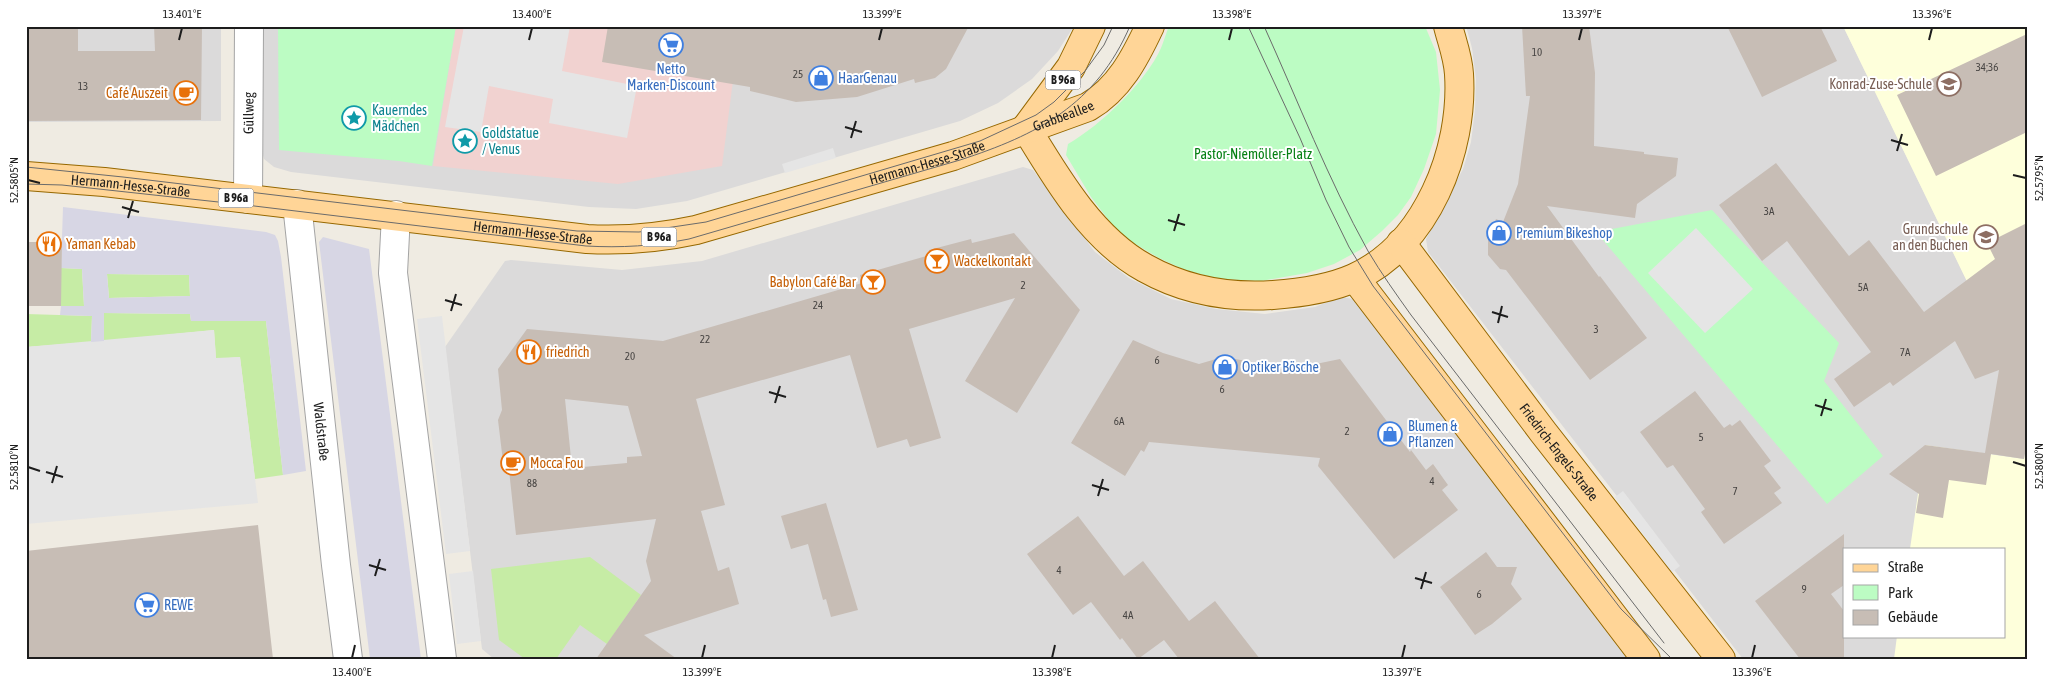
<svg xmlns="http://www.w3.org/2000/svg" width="2053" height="685" viewBox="0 0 2053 685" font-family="'Asap Condensed',sans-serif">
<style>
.residential{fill:#dbdada;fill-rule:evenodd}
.commercial{fill:#f1d2d0}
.education{fill:#feffdb}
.grass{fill:#c6eca5}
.park{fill:#bcfcc3}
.parking{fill:#e5e5e5}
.plaza{fill:#d7d6e4;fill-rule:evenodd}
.building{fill:#c7bdb5;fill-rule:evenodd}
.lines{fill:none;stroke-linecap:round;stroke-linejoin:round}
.minor-casing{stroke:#a4a4a4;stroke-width:30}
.major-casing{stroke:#966800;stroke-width:30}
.minor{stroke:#fff;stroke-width:28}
.major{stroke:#ffd597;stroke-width:28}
.tram{stroke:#6b6b6b;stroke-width:1}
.ticks{fill:none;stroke:#1d1d1d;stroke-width:2}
.labels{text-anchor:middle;stroke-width:4;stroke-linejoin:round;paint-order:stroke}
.number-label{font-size:11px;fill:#484543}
.shield{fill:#fff;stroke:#616161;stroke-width:1}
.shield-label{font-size:12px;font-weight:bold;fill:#1d1d1d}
.shop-label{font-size:14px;fill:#366cbe;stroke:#fff;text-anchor:start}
.education-label{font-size:14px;fill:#785e54;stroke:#fff;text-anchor:end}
.food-label{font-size:14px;fill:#c56008;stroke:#fff;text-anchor:start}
.culture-label{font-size:14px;fill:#0d838f;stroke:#fff;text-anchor:start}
.street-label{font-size:14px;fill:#1d1d1d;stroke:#fff}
.park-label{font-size:14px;fill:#068014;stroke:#fff}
.neatline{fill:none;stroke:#1d1d1d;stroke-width:2}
.ticks-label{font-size:12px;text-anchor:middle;fill:#1d1d1d}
</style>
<rect width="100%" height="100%" fill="#efebe2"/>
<!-- residential -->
<path class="residential" d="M 26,26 L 221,26 L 221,121 L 26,122 Z
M 260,26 L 1074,26 L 1058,51 L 1032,79 L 998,103 L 960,121 L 687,201 L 636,209 L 589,207 L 291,172 L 274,167 L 264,159 L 261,148 Z
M 1466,26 L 1843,26 L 2007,363 L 2027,366 L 2027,659 L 1743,659 L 1428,252 L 1426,239 L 1463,169 L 1471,142 L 1475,110 L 1476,79 L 1472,48 ZM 1844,549 L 2004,549 L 2004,636 L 1844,636 Z
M 1023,167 L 1033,170 L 1095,252 L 1129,278 L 1171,299 L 1216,309 L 1265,314 L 1315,307 L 1340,297 L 1354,299 L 1629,659 L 494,659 L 482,649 L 445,347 L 505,261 L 511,260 L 622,270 L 702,261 Z"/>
<!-- commercial -->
<path class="commercial" d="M 456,26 L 740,26 L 722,166 L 618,184 L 433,166 Z"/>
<!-- education -->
<path class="education" d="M 1843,26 L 2027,26 L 2027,366 L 2007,364 Z
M 2027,442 L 2027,659 L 1894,659 L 1897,636 L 2004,636 L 2004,549 L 1910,549 L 1925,445 L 2024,459 Z"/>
<!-- grass -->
<path class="grass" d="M 61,268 L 82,269 L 84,306 L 61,306 Z
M 107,274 L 189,275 L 190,296 L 109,298 Z
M 103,313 L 190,314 L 191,321 L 266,321 L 283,475 L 255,479 L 240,357 L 216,359 L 214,330 L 104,341 Z
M 26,314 L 92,316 L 91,342 L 26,347 Z
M 590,557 L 641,595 L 607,644 L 580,625 L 556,659 L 525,659 L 499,640 L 491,569 Z"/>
<!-- park -->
<path class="park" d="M 278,26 L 456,26 L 432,166 L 399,161 L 279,150 Z
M 1169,26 L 1425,26 L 1436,52 L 1440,90 L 1436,134 L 1424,169 L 1411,197 L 1398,215 L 1382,231 L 1360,250 L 1334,264 L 1307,273 L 1261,281 L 1219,279 L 1185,270 L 1159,258 L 1120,235 L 1091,197 L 1066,155 L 1068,144 C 1101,125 1145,83 1161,48 C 1164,41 1166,33 1169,26 Z
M 1712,210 L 1839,343 L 1824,381 L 1883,456 L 1827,504 L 1596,232 Z"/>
<!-- parking -->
<path class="parking" d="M 464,26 L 570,26 L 562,71 L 637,86 L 627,138 L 549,123 L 553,99 L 489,86 L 481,132 L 445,127 Z
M 833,148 L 836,158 L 785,173 L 782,164 Z
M 1696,228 L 1753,289 L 1705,333 L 1648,273 Z
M 442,316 L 470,551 L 446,554 L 417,319 Z
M 214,330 L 216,358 L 240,357 L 258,503 L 26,524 L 26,347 Z
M 1623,491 L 1680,566 L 1672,572 L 1615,497 Z
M 473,571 L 481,641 L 457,644 L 449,574 Z"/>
<!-- plaza -->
<path class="plaza" d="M 63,207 L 266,232 L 275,235 L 278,241 L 281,257 L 306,471 L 283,475 L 266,321 L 191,321 L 190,314 L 104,313 L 104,341 L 91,342 L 92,316 L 60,315 L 61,306 L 84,306 L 82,269 L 61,268 ZM 107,274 L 189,275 L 190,296 L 109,298 Z
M 323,237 L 369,249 L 421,659 L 370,659 L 319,242 Z"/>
<!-- building -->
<path class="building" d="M 26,26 L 65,26 L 65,29 L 78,28 L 78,51 L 155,51 L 154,26 L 202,26 L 201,120 L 26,121 Z
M 608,26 L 837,26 L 859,28 L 866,26 L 969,26 L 946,69 L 935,78 L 915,83 L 914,79 L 857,97 L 796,102 L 750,91 L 750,87 L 602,62 Z
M 1522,26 L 1589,26 L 1595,73 L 1594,146 L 1644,152 L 1644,154 L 1678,158 L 1676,176 L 1637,204 L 1635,218 L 1547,206 L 1599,277 L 1600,276 L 1647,338 L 1590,380 L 1506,270 L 1500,269 L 1488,255 L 1488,230 L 1492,230 L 1496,219 L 1503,222 L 1518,184 L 1530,96 L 1526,96 Z
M 1727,26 L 1820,26 L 1837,61 L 1762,97 Z
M 2027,34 L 2027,132 L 1936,176 L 1897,95 Z
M 1776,163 L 1849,256 L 1869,240 L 1924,312 L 1995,259 L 1987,243 L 2027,223 L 2027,442 L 2024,459 L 1991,454 L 1986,485 L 1949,480 L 1943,518 L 1916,513 L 1919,494 L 1889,474 L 1925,445 L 1985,453 L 1999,370 L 1975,379 L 1955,341 L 1893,386 L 1890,382 L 1854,407 L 1834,379 L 1871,352 L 1787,241 L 1762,261 L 1719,205 Z
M 1014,233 L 1080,310 L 1017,413 L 965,381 L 1015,298 L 909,329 L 941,438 L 910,447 L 907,439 L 877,448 L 850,355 L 696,399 L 725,505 L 701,511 L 718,571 L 729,567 L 739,604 L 644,635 L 677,659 L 596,659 L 651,581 L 646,561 L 656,519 L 516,535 L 509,470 L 504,470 L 498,420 L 502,410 L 498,369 L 527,329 L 663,341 L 862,283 L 860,275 L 930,255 L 929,250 L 971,239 L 972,243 ZM 565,399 L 628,406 L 642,456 L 627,457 L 627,463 L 572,468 Z
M 26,242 L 62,242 L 61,306 L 26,306 Z
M 1133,340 L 1163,353 L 1199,364 L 1216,359 L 1235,359 L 1258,363 L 1269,370 L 1306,366 L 1340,359 L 1410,452 L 1411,450 L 1426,470 L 1433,464 L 1448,485 L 1442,490 L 1458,510 L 1394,559 L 1318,466 L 1320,458 L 1149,442 L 1144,452 L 1141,450 L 1125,476 L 1071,443 Z
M 1695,391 L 1724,428 L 1730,424 L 1732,426 L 1740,420 L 1771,461 L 1764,466 L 1781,488 L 1774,493 L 1782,503 L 1724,544 L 1703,515 L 1701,512 L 1705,509 L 1673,465 L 1667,468 L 1640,432 Z
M 826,503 L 858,610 L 831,617 L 826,599 L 823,600 L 808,544 L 791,549 L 781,516 Z
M 1078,516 L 1124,576 L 1143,561 L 1189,621 L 1215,601 L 1260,659 L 1179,659 L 1164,640 L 1138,659 L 1122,638 L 1120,640 L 1091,602 L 1073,615 L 1027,554 Z
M 258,525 L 273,659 L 26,659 L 26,551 Z
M 1844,534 L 1844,585 L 1831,594 L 1844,611 L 1844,659 L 1800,659 L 1755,601 Z
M 1486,552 L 1497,567 L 1517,567 L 1511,584 L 1522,599 L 1492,624 L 1475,635 L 1440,587 Z"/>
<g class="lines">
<!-- minor casing -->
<g class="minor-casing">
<g id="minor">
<path id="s1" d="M 248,199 L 249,26"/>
<path id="s2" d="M 297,204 L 336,565 L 348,659"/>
<path d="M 396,215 L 393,273 L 442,659"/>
</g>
</g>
<!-- major casing -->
<g class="major-casing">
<g id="major">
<path d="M 1026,128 C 1057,179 1092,239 1145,268 C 1186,291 1228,298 1273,295 C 1301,293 1329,289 1354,278 C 1427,245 1464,150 1459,74 C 1458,57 1452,42 1448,26"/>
<path d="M 1026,128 L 1071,67 L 1091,26"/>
<path id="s3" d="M 26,176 L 104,182 L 587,239 C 624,241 659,238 696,230 L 953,156 L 1088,107 C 1119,89 1135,58 1150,26"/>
<path id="s4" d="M 1401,243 L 1543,432 L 1721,659"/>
<path d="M 1355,278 L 1646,659"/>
</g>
</g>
<!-- minor -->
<use href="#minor" class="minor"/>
<!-- major -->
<use href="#major" class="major"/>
<!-- tram -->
<path class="tram" d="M 1248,26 L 1300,138 L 1326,200 L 1349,247 L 1373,286 L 1621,609 L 1672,659
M 1264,26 C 1298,101 1328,179 1368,251 C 1381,273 1396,294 1411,315 L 1664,643
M 26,167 L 123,177 L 577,231 L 639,232 L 706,222 L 980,141 L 1036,115 L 1054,102 L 1085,71 L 1104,45 L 1113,26
M 26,184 L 62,185 L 246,205 L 586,246 C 621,248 654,246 689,239 L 960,160 C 1037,135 1096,105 1130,26"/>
</g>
<!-- ticks -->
<path class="ticks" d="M 179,40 L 182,28M 529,40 L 532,28M 879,40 L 882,28M 1229,40 L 1232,28M 1579,40 L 1582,28M 1929,40 L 1932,28M 845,127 L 862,132M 851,138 L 856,121M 1891,140 L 1908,145M 1897,151 L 1902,134M 2013,175 L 2026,178M 28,180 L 40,183M 122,207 L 139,212M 128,218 L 133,201M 1168,220 L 1185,225M 1174,231 L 1179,214M 445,300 L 462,305M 451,311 L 456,294M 1492,312 L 1508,317M 1498,323 L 1502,306M 769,392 L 786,397M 775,403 L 780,386M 1815,405 L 1832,410M 1821,416 L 1826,399M 2013,462 L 2026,466M 28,467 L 40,471M 46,472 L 63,477M 52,483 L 57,466M 1092,485 L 1109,490M 1098,496 L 1103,479M 369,565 L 386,570M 375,576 L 380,559M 1415,578 L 1432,583M 1421,589 L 1426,572M 352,658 L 355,645M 702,658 L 705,645M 1052,658 L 1055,645M 1402,658 L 1405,645M 1752,658 L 1755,645"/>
<!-- icons -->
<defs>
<g id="supermarket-ring" transform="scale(1.25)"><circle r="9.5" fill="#fff" stroke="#3f7fe0" stroke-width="1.5"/><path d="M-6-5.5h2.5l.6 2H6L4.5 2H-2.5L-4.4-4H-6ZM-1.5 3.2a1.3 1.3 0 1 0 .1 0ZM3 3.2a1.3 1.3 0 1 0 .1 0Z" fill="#3f7fe0"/></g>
<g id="shop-ring" transform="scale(1.25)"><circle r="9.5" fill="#fff" stroke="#3f7fe0" stroke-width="1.5"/><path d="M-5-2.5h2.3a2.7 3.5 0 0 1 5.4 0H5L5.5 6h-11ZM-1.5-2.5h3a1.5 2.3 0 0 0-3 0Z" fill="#3f7fe0"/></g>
<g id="university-ring" transform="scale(1.25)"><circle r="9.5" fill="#fff" stroke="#8d6e63" stroke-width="1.5"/><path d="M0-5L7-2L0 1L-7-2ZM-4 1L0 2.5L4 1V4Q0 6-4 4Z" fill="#8d6e63"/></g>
<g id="cafe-ring" transform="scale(1.25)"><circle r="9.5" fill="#fff" stroke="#e8710a" stroke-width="1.5"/><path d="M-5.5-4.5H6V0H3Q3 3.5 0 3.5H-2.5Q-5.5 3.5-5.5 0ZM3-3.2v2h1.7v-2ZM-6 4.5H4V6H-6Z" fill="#e8710a"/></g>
<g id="sight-ring" transform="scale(1.25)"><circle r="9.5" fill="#fff" stroke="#0f9aa8" stroke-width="1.5"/><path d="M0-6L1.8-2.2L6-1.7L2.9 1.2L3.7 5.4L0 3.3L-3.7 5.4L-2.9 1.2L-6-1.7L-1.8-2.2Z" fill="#0f9aa8"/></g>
<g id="school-ring" transform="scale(1.25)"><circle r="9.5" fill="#fff" stroke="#8d6e63" stroke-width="1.5"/><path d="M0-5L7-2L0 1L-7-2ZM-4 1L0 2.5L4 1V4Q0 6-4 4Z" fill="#8d6e63"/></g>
<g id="restaurant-ring" transform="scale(1.25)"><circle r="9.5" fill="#fff" stroke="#e8710a" stroke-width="1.5"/><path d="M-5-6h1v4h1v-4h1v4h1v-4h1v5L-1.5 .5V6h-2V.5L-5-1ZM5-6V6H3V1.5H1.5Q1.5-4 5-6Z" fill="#e8710a"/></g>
<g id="bar-ring" transform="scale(1.25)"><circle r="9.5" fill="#fff" stroke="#e8710a" stroke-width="1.5"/><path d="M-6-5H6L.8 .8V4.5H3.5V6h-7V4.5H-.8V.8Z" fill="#e8710a"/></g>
</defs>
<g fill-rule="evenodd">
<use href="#supermarket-ring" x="671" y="45"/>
<use href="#shop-ring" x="821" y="78"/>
<use href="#university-ring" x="1949" y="84"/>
<use href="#cafe-ring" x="186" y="93"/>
<use href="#sight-ring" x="354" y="118"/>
<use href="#sight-ring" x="465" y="141"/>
<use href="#shop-ring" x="1499" y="233"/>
<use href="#school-ring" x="1986" y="237"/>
<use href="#restaurant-ring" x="49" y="244"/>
<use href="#bar-ring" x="937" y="261"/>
<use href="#bar-ring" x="873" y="282"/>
<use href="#restaurant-ring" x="529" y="352"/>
<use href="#shop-ring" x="1225" y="367"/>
<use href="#shop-ring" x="1390" y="434"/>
<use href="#cafe-ring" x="513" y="463"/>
<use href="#supermarket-ring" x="147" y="605"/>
</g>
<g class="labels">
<!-- number labels -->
<g class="number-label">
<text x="1537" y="56">10</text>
<text x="1987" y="71">34;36</text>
<text x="798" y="78">25</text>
<text x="83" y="90">13</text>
<text x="1769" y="215">3A</text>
<text x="1023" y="289">2</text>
<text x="1863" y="291">5A</text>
<text x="818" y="309">24</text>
<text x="1596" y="333">3</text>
<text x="705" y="343">22</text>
<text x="1905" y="356">7A</text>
<text x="630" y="360">20</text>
<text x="1157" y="364">6</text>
<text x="1222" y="393">6</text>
<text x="1119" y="425">6A</text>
<text x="1347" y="435">2</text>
<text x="1701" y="441">5</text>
<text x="1432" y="485">4</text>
<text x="532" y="487">88</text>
<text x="1735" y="495">7</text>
<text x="1059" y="574">4</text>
<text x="1804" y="593">9</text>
<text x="1479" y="598">6</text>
<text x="1128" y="619">4A</text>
</g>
<!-- shield labels -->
<g class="shield">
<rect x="1045.5" y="70.5" width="35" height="19" rx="4"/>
<rect x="218.5" y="188.5" width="35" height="19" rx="4"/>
<rect x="641.5" y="227.5" width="35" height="19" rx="4"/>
</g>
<g class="shield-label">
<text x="1063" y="84">B 96a</text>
<text x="236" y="202">B 96a</text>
<text x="659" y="241">B 96a</text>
</g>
<!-- shop labels -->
<g class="shop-label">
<text x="671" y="74" text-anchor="middle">Netto<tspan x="671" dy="16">Marken-Discount</tspan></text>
<text x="838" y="83">HaarGenau</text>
<text x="1516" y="238">Premium Bikeshop</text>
<text x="1242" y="372">Optiker Bösche</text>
<text x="1408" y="431">Blumen &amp;<tspan x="1408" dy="16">Pflanzen</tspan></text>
<text x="164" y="610">REWE</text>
</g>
<!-- education labels -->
<g class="education-label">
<text x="1932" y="89">Konrad-Zuse-Schule</text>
<text x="1968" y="234">Grundschule<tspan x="1968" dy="16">an den Buchen</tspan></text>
</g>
<!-- food labels -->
<g class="food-label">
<text x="168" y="98" text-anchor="end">Café Auszeit</text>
<text x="66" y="249">Yaman Kebab</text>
<text x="954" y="266">Wackelkontakt</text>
<text x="856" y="287" text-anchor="end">Babylon Café Bar</text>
<text x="546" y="357">friedrich</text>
<text x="530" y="468">Mocca Fou</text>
</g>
<!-- culture labels -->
<g class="culture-label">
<text x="372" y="115">Kauerndes<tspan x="372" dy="16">Mädchen</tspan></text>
<text x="482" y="138">Goldstatue<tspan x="482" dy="16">/ Venus</tspan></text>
</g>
<!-- street labels -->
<g class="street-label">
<text dy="5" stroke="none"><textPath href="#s1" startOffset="86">Güllweg</textPath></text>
<text dy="5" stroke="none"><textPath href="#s3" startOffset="1059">Grabbeallee</textPath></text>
<text dy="5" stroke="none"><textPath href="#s3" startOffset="915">Hermann-Hesse-Straße</textPath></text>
<text dy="5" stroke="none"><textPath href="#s3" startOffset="105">Hermann-Hesse-Straße</textPath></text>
<text dy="5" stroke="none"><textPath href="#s3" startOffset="510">Hermann-Hesse-Straße</textPath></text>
<text dy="5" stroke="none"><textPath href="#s2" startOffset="229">Waldstraße</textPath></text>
<text dy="5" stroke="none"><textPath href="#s4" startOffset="262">Friedrich-Engels-Straße</textPath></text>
</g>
<!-- park labels -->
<g class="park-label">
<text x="1253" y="159">Pastor-Niemöller-Platz</text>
</g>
</g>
<!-- border -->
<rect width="2053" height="685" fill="none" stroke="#ffffff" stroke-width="55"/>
<!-- legend -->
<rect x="1843" y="548" width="162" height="90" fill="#ffffff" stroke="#a5a5a5"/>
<rect x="1853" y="564" width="25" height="8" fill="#ffd597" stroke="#a5a5a5"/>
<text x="1888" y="572" font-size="15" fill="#1d1d1d">Straße</text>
<rect x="1853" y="585" width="25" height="15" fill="#bcfcc3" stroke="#a5a5a5"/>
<text x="1888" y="598" font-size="15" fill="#1d1d1d">Park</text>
<rect x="1853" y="610" width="25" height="15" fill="#c7bdb5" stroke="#a5a5a5"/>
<text x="1888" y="622" font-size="15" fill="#1d1d1d">Gebäude</text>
<rect x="28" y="28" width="1998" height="630" class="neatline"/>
<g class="ticks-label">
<text x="182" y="18">13.401°E</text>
<text x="532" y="18">13.400°E</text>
<text x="882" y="18">13.399°E</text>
<text x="1232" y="18">13.398°E</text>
<text x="1582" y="18">13.397°E</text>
<text x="1932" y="18">13.396°E</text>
<text transform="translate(2039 178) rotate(-90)" y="4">52.5795°N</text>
<text transform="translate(14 180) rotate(-90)" y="4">52.5805°N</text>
<text transform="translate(2039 466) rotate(-90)" y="4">52.5800°N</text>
<text transform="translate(14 467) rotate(-90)" y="4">52.5810°N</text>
<text x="352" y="676">13.400°E</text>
<text x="702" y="676">13.399°E</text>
<text x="1052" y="676">13.398°E</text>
<text x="1402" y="676">13.397°E</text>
<text x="1752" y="676">13.396°E</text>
</g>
</svg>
